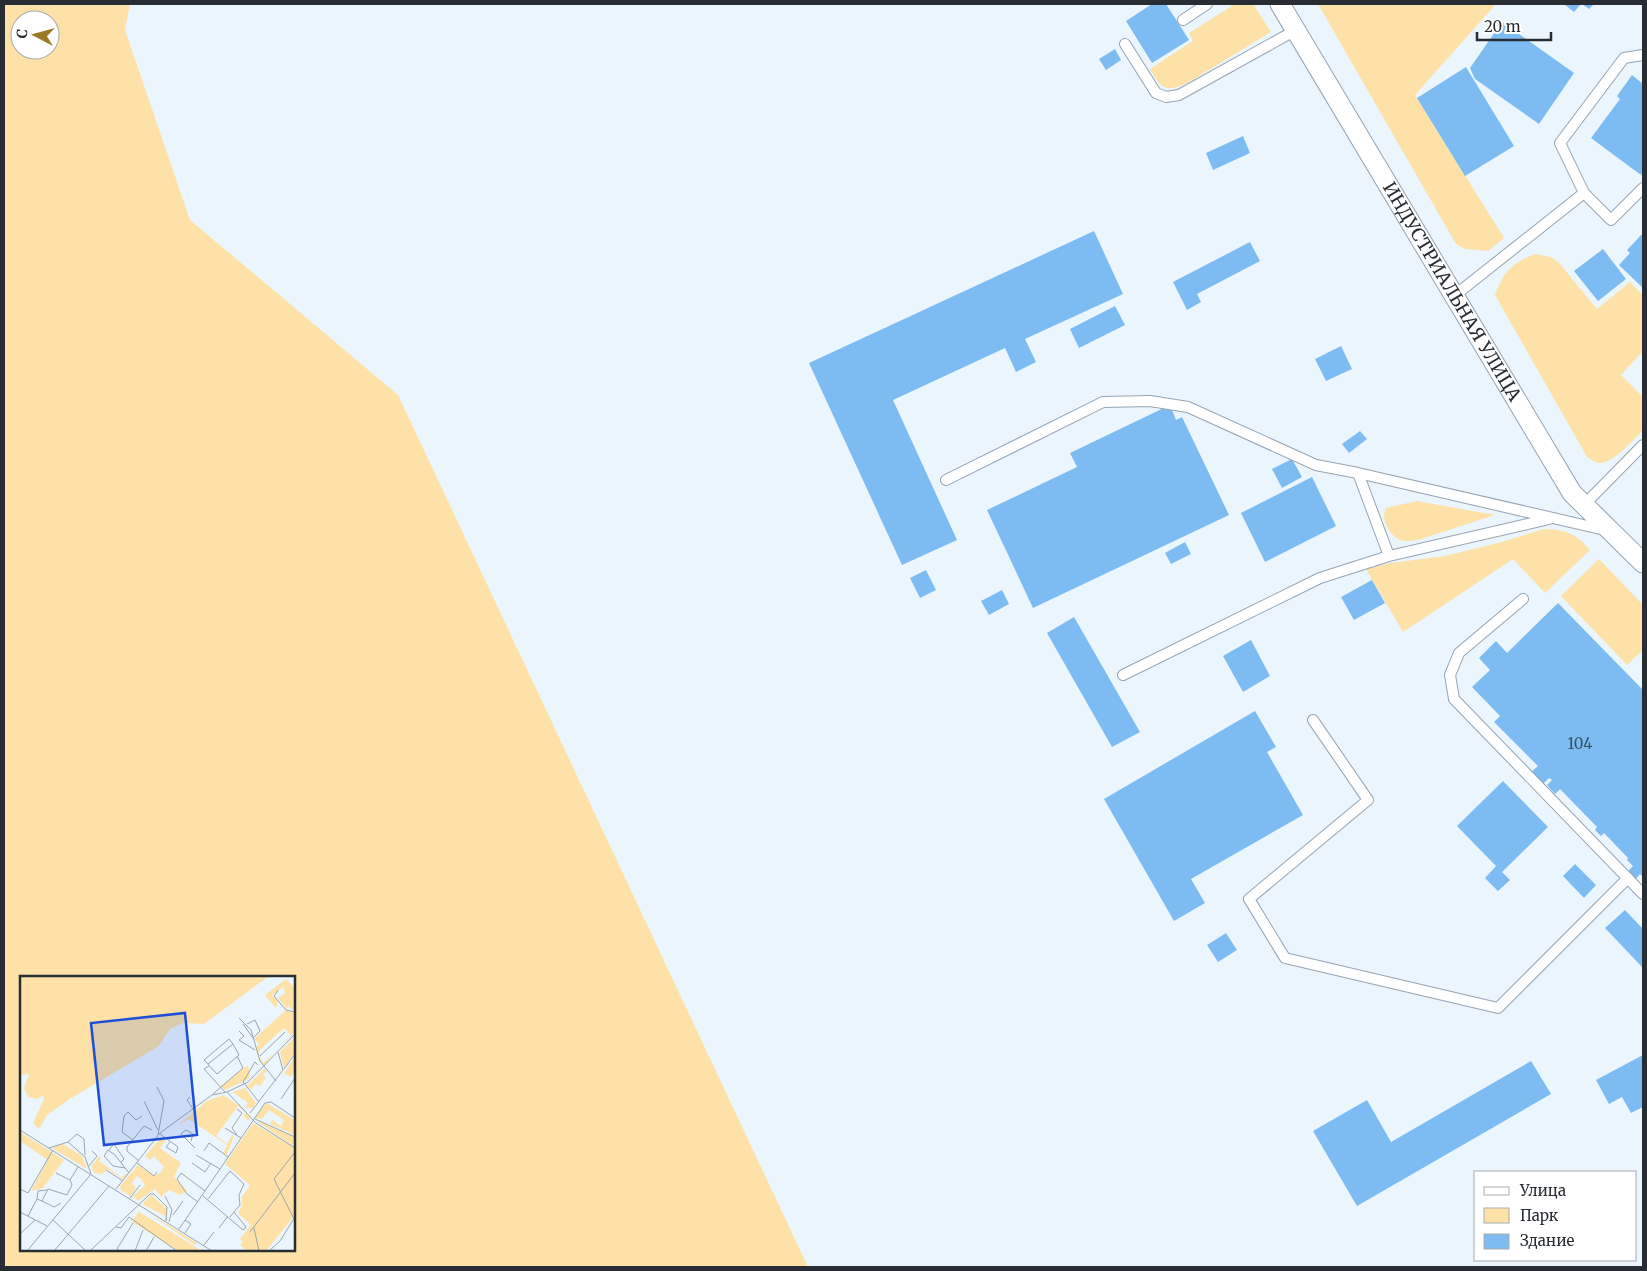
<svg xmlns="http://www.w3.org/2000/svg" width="1647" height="1271" viewBox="0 0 1647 1271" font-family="Merriweather,serif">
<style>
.green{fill:#fde1a6;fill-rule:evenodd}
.building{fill:#7cbcf2}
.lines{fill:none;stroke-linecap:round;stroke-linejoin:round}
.lane-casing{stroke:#95a4b2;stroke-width:12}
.street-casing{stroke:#95a4b2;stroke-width:21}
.lane{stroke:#fff;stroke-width:10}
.street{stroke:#fff;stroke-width:19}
.labels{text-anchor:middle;stroke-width:4;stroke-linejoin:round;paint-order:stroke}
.number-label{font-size:15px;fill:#3c5162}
.street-label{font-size:18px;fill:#272d32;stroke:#fff}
.inset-road{fill:none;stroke:#9da5ac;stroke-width:1}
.view{fill:#1d4ed8;fill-opacity:0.15;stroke:#1d4ed8;stroke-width:2.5}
.inset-edge{fill:none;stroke:#272d32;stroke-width:2.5}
</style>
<rect width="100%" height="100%" fill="#ebf5fe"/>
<!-- green -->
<path class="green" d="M 4,4 L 130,4 L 125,30 L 190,220 L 398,395 L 808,1267 L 4,1267 ZM 20,20 L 50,20 L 50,50 L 20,50 ZM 294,977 L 294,1250 L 21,1250 L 21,977 Z
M 1235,4 L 1253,4 L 1271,32 L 1189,82 C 1166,93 1162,90 1150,69 L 1193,41 L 1189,33 Z
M 1318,4 L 1496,4 L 1415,95 L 1504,238 L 1488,251 L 1465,249 L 1456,244 Z
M 1535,254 L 1551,257 L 1560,264 L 1597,309 L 1630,282 L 1643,296 L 1643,351 L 1621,375 L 1643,397 L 1643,430 C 1634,439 1612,465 1598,463 C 1594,462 1591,459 1587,457 L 1495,295 C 1504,271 1511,264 1535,254 Z
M 1417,501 L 1495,515 L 1418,540 C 1411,541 1404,542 1398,539 C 1389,534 1380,518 1386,508 Z
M 1545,529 C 1567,530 1576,534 1590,550 L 1545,593 L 1513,559 L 1403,632 L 1366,569 L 1391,563 L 1445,556 L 1502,542 L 1537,531 Z
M 1599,559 L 1643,605 L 1643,650 L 1627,665 L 1561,596 Z"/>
<!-- building -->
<path class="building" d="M 1152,4 L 1166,4 L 1189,40 L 1152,63 L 1126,21 Z
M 1564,4 L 1581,4 L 1574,12 Z
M 1582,4 L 1594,4 L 1589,9 Z
M 1502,22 L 1574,73 L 1539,124 L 1475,79 L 1470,68 Z
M 1115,49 L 1121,60 L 1106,70 L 1099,59 Z
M 1466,67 L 1514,146 L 1465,176 L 1417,98 Z
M 1632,75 L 1643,84 L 1643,171 L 1641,175 L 1591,138 L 1620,99 L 1617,96 Z
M 1243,136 L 1250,153 L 1213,170 L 1206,153 Z
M 1094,231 L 1123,294 L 1025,339 L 1036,362 L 1016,372 L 1005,348 L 893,400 L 957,540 L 902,565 L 809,363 Z
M 1643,233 L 1643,288 L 1619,265 L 1630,253 L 1627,250 Z
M 1250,242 L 1260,261 L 1197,294 L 1201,302 L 1187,310 L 1173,282 Z
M 1603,249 L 1626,279 L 1598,301 L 1574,271 Z
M 1115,306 L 1125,325 L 1079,348 L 1070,329 Z
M 1341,346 L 1352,369 L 1326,381 L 1315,359 Z
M 1170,405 L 1176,420 L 1182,417 L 1229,515 L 1033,608 L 987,510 L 1077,467 L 1070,453 Z
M 1360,431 L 1367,439 L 1349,453 L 1342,444 Z
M 1292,459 L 1302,477 L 1282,488 L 1272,469 Z
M 1312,477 L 1336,526 L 1265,562 L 1241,513 Z
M 1185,542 L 1191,554 L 1171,564 L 1165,553 Z
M 926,570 L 936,590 L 920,598 L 910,578 Z
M 1372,580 L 1385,603 L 1354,620 L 1341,597 Z
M 1002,590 L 1009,604 L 989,615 L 981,601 Z
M 1558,603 L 1643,690 L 1643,877 L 1640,874 L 1635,880 L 1627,872 L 1633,866 L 1627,860 L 1628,858 L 1604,833 L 1601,836 L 1595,830 L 1597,827 L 1560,789 L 1555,794 L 1547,785 L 1552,780 L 1549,778 L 1542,785 L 1530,773 L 1538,766 L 1494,722 L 1500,716 L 1472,687 L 1490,670 L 1479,658 L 1496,641 L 1507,653 Z
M 1074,617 L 1140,732 L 1112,747 L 1047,633 Z
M 1251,640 L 1270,676 L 1243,692 L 1223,656 Z
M 1255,711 L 1276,747 L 1267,752 L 1303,815 L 1191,879 L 1205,903 L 1174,921 L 1104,799 Z
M 1503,781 L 1548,827 L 1502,872 L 1510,880 L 1498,891 L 1485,878 L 1496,866 L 1457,826 Z
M 1575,864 L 1596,885 L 1584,898 L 1563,876 Z
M 1625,910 L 1643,929 L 1643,968 L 1605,928 Z
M 1226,933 L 1237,950 L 1218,962 L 1207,945 Z
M 1643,1055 L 1643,1107 L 1631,1113 L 1622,1097 L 1609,1104 L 1596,1080 Z
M 1531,1061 L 1551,1094 L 1357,1206 L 1313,1131 L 1367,1100 L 1391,1142 Z"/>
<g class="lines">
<!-- lane casing -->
<g class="lane-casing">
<path id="lane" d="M 1183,20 L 1207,4
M 1125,44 L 1156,93 L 1166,97 L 1179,95 L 1296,30
M 1643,55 L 1624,58 L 1560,143 L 1584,193 L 1611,220 L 1643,188
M 1454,296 L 1584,193
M 1358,473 L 1389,556
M 946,480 L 1103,402 L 1150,401 L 1188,407 L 1316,465 L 1358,473 L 1605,530
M 1584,505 L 1643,445
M 1523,599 L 1459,653 L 1450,675 L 1454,699 L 1643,894
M 1123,675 L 1320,578 L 1389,556 L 1549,519
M 1313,720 L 1368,800 L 1249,899 L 1285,958 L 1498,1008 L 1628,878"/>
</g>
<!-- street casing -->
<g class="street-casing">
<g id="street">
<path id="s1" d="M 1280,4 L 1572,493 L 1643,563"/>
</g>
</g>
<!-- lane -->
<use href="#lane" class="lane"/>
<!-- street -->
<use href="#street" class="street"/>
</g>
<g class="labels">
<!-- number labels -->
<g class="number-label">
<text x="1580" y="749">104</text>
</g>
<!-- street labels -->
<g class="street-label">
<text dy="6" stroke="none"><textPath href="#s1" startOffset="335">ИНДУСТРИАЛЬНАЯ УЛИЦА</textPath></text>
</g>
</g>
<!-- overview -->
<g transform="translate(20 976)">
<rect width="275" height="275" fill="#ebf5fe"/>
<path d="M 0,0 L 249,0 L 184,48 L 163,47 L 150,53 L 139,70 L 48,124 L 27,139 L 19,153 L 13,147 L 24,123 L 23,120 L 16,123 L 8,121 L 4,112 L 9,98 L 0,99 ZM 266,3 L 275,12 L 275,36 L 268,30 L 267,33 L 258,22 L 265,17 L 263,11 L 252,19 L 258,25 L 256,32 L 245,19 ZM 266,34 L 275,37 L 275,56 L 263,69 L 271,59 L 264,52 L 245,69 L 238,77 L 243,87 L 255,76 L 244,89 L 241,86 L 237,78 L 236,71 L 239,68 L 234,63 ZM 275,61 L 275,77 L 264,92 L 260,76 ZM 275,80 L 275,95 L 271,101 L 264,97 L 257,109 ZM 228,89 L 230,102 L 205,114 L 201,110 ZM 244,93 L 247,94 L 243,99 L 246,102 L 240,110 L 236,108 L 230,114 L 227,110 ZM 225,112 L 236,127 L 233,132 L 226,132 L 227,126 L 212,116 ZM 203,119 L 224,133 L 228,138 L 230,142 L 229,145 L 223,140 L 226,136 L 218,130 L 196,160 L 207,168 L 212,159 L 214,160 L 207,178 L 203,177 L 207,169 L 169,143 L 158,149 L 187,125 ZM 246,127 L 275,144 L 275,159 L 250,148 L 252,144 L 261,150 L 264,144 L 249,134 L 242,143 L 235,142 ZM 237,145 L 275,161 L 275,171 L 239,147 ZM 233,147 L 275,172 L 275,239 L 246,275 L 227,275 L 220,269 L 223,265 L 220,263 L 231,249 L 218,237 L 222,229 L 222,221 L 230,209 L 205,188 ZM 0,156 L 44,184 L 23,212 L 11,215 L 8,220 L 28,184 L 0,165 ZM 139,164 L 146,164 L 140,172 L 161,187 L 154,201 L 167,215 L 160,219 L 149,214 L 141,221 L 135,213 L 118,225 L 113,220 L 125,209 L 120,202 L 117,200 L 112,207 L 116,212 L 110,220 L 101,214 L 100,210 L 118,189 L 134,200 L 140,197 L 144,191 L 134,180 L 130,184 L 125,180 ZM 43,168 L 62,180 L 67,193 L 32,172 ZM 79,180 L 81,182 L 79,185 L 101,201 L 108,197 L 103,203 L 87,193 L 82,198 L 74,197 L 71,191 ZM 131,219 L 147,233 L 147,241 L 122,228 ZM 119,235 L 121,237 L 182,275 L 158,275 L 112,246 ZM 125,235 L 153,252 L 177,267 L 175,269 Z" fill="#fde1a6"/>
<path class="inset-road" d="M 258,14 L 254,20 L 266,34 L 275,36M 219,42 L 231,54 L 240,85 L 256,105M 223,48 L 233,62 L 240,55 L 235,44 L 227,48M 219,55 L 224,60 L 219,64 L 235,74M 240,80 L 265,56M 188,88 L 213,68 L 219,79 L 197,98 L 184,84 L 209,63 L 213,68M 238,89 L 235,86 L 223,106 L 239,126M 189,90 L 184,93 L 205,116M 264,93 L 275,78M 137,111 L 144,125 L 138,159M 207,116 L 236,147 L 275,172M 193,118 L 223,92 L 217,80M 170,121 L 167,124 L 173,133M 261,123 L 275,102M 0,124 L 0,141M 124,125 L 138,154M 230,137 L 263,94 L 258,76M 235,143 L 275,161M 205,152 L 221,162M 0,154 L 192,275M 140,158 L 158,171 L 156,177 L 146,171 L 150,166M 217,159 L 212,152 L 222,137 L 217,133M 113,164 L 102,156 L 104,140 L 108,136 L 116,144 L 122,140M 171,165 L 173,158 L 166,154 L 163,156 L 161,158 L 175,172M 48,166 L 57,158 L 64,163 L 65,179M 89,174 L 94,168 L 104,183 L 101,186M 184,175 L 189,167 L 208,181M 275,176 L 254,203 L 275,245M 176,179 L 200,193M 119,185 L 107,175 L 107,171 L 124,150 L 132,154M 117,187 L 134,200 L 137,196M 172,187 L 185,196 L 191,187M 69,190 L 77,180 L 72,175M 105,192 L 93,190 L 84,180 L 88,174 L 95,179 L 109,197M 86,194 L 103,205M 36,197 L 50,204 L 58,191M 0,213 L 8,217 L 33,174M 96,213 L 140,157 L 192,119 L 207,116 L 228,106 L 275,58M 145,220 L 152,234 L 149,246M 183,220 L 223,254 L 226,251 L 214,236 L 210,241M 110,222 L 120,209M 17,223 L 18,215 L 27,214M 188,223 L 210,195 L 224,208 L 219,219 L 220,229 L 214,236M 22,225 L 34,231 L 41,227M 178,226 L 167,218 L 157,203 L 161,197 L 185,215M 0,236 L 27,250M 153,239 L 163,225M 8,240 L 17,223 L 22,225 L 28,213 L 47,219 L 52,209 L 50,204M 33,244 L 66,275M 96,251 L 101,252 L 109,241 L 157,275M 199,252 L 208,240M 234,252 L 239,275M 159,253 L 245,127 L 251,126 L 275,142M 230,256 L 275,197M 165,257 L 171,248 L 165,244M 0,258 L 15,244M 184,269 L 194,256M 7,275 L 71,198 L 65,181 L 48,166 L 29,172M 34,275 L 89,210M 70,275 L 130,218 L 134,218 L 147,231 L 146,245M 100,275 L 97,273 L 113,247M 115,275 L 123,254M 126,275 L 134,261M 249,275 L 260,265 L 275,241"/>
<path class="view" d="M 165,37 L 177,159 L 84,169 L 71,47 Z"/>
<rect width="275" height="275" class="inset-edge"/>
</g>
<!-- border -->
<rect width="1647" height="1271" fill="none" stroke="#272d32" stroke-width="10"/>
<!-- legend -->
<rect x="1474" y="1171" width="162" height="90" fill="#ffffff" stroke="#a9abad"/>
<rect x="1484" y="1187" width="25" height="8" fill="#ffffff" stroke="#a9abad"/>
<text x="1520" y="1196" font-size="15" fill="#272d32">Улица</text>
<rect x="1484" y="1208" width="25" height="15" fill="#fde1a6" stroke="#a9abad"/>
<text x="1520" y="1221" font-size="15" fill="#272d32">Парк</text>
<rect x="1484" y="1234" width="25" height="15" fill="#7cbcf2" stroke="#a9abad"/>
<text x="1520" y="1246" font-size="15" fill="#272d32">Здание</text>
<!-- north arrow -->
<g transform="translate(35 35) rotate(276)"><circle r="24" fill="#ffffff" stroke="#a9abad"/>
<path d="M0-4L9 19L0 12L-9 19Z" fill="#9c7a25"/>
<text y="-8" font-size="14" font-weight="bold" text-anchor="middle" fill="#272d32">С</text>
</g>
<!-- scale -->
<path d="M1477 32v8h74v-8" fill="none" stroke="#272d32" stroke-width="2.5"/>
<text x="1484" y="32" font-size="15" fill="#272d32" stroke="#ffffff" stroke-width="4" paint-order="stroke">20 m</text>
</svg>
